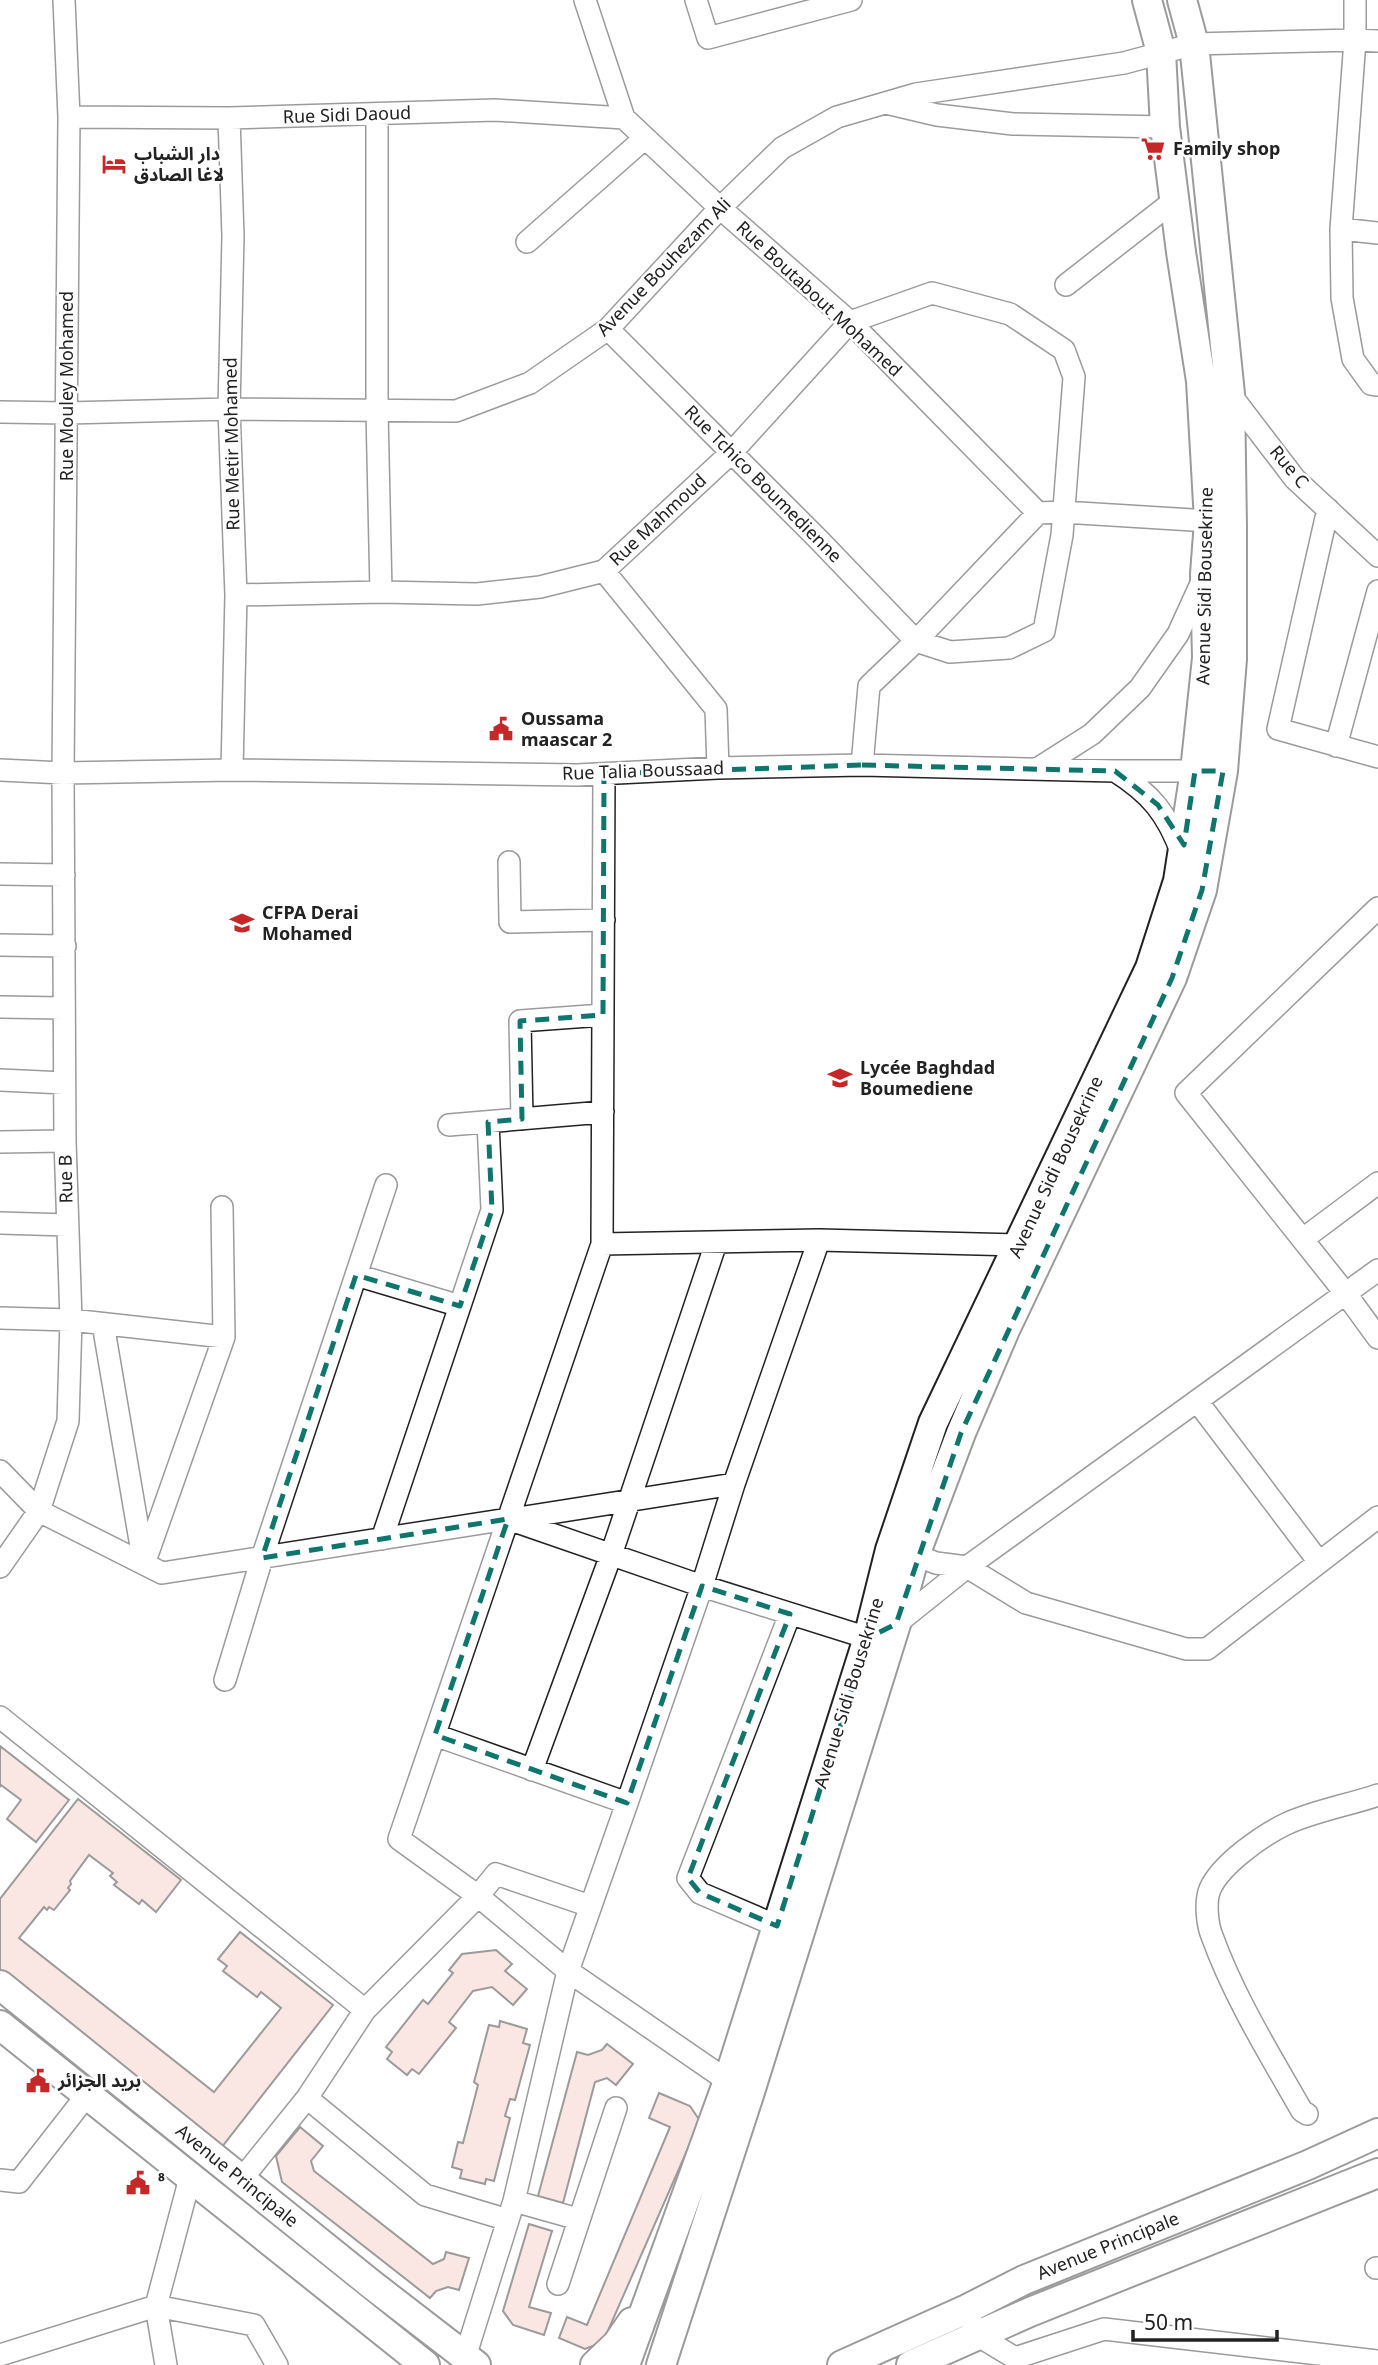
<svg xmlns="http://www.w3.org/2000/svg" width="1378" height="2365" viewBox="0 0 1378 2365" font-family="'Noto Sans','Noto Sans Arabic',sans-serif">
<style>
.building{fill:#f3c9c0;stroke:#222;stroke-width:2}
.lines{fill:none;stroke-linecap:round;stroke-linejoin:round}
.minor-casing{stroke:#222;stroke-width:24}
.major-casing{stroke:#222;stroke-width:32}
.minor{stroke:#fff;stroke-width:21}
.major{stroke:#fff;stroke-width:28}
.marked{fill:none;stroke:#0f766e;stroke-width:5;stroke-dasharray:14 9;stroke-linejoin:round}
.labels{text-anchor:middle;stroke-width:5;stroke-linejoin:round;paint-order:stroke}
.street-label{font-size:18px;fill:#222;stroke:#fff}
.poi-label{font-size:18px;font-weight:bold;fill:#222;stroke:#fff;text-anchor:start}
</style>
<rect width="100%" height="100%" fill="#fff"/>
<!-- building -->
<path class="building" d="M 0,1746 L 69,1800 L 36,1842 L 7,1819 L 21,1800 L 1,1785 L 0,1787 Z
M 78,1799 L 181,1880 L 156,1912 L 142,1900 L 139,1904 L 114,1885 L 117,1882 L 110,1876 L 113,1873 L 89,1855 L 70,1881 L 71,1884 L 68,1888 L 70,1890 L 54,1910 L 49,1907 L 47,1910 L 44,1907 L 19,1938 L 214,2092 L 281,2008 L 261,1992 L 257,1997 L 223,1971 L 227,1966 L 218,1959 L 240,1932 L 333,2005 L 221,2148 L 0,1975 L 0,1899 Z
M 496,1950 L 512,1964 L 505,1971 L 527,1989 L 513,2005 L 492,1987 L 473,1991 L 449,2022 L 456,2028 L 419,2074 L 412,2069 L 407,2075 L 387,2059 L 392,2052 L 386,2047 L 423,2000 L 428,2004 L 453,1973 L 449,1970 L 462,1954 Z
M 500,2021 L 527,2029 L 523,2043 L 530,2045 L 515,2100 L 510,2099 L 505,2116 L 510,2118 L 494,2181 L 486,2179 L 485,2184 L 460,2178 L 462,2170 L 452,2167 L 458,2142 L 463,2143 L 478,2085 L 474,2082 L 489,2025 L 499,2027 Z
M 607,2044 L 633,2064 L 616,2085 L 607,2078 L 595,2082 L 563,2203 L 538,2196 L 577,2052 L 588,2055 L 602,2050 Z
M 659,2093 L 690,2106 L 700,2121 L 603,2342 L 585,2349 L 559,2338 L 567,2317 L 587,2325 L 670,2127 L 649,2118 Z
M 300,2127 L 323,2146 L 311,2161 L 314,2171 L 433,2264 L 444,2259 L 446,2252 L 469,2258 L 459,2290 L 448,2287 L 436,2291 L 430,2298 L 282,2182 L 276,2156 Z
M 529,2224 L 552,2231 L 529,2307 L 551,2313 L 544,2335 L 513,2325 L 503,2311 Z"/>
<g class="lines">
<!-- minor casing -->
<g class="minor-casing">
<path id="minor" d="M 585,0 L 624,118 L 720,208 L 850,322 L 1038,513
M 696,0 L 708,38 L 851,0
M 1355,0 L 1355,40 L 1341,229 L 1342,298 L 1353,359 L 1371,384 L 1378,385
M 886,103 L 937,115 L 1013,124 L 1165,127
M 377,115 L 377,411 L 381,592
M 69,117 L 229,118 L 495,110 L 624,118
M 229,118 L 233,236 L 229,409 L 236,595 L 232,770
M 1341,229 L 1378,233
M 527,242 L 645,138
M 1066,285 L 1175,200
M 1225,392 L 1230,394 L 1295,479 L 1378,556
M 0,412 L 67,413 L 229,409 L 456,411 L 530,383 L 608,329 L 720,208 L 782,148 L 837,117 L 916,94 L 1124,63 L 1194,44 L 1355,40 L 1378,41
M 1328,509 L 1278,729 L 1378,757
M 604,571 L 716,709 L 718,768
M 236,595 L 381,592 L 477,594 L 540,587 L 604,571 L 732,452 L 850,322 L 932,293 L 1010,314 L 1064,350 L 1074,377 L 1062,535 L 1044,631 L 1009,648 L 950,652 L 916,641 L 819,540 L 608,329
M 1336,746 L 1378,591
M 862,765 L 869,686 L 916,641 L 1038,513 L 1063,512 L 1209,521
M 1037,769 L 1092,734 L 1140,688 L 1178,634 L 1204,577
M 0,770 L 63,773 L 232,770 L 577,775 L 718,768 L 862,765 L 1115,771 L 1209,771
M 1115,771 C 1151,794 1167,813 1182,854
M 604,774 L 602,1244 L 399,1839 L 478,1896 L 568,1971 L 728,2081
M 509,862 L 510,922 L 604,920
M 0,874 L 64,875
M 1378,908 L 1186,1093 L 1346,1294 L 1378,1338
M 0,945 L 65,946
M 0,1007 L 63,1008
M 0,1080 L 64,1083
M 522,1119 L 520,1021 L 603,1015
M 449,1125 L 603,1112
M 0,1142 L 65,1141
M 0,1223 L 67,1225
M 1303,1239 L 1378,1183
M 602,1244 L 819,1240 L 1019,1245
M 356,1275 L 460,1306
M 0,1318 L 71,1320 L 224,1337
M 103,1324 L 144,1564 L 224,1337 L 222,1207
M 1197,1401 L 1319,1562
M 0,1471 L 39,1511 L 162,1573 L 508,1519 L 702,1586 L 868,1638 L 896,1624 L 967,1567 L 1378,1270
M 512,1519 L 734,1484
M 382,1539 L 492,1210 L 488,1122
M 915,1555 L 936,1563 L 967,1567 L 1026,1603 L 1186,1649 L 1207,1649 L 1378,1517
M 0,1567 L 39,1511 L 68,1421 L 71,1320 L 65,1141 L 63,773 L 69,117 L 64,0
M 225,1680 L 262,1558 L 386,1185
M 0,1717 L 365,2010
M 435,1735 L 627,1803
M 532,1770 L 611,1555 L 716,1243
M 777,1926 L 700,1893 L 688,1878 L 790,1614
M 307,2098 L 425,2195 L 508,2220
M 1307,2114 L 1302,2111 C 1270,2055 1234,1997 1212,1936 C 1207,1924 1205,1901 1210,1889 C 1221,1864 1263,1835 1286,1824 C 1314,1811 1349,1805 1378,1795
M 0,2180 L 19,2182 L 87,2095
M 241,2180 L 307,2098 L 365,2010 L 478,1896 L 496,1874 L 590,1906
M 514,2201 L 578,2219
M 1376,2268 L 1378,2268
M 558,2284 L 616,2108
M 973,2325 L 977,2335 L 1015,2358 L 1104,2329 L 1378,2361
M 0,2355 L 156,2306 L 190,2178
M 465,2357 L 514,2201 L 568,1971 L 627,1803 L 702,1586 L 734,1484 L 819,1240
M 166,2365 L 156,2306 L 254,2325 L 277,2365"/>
</g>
<!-- major casing -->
<g class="major-casing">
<path id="major" d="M 0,1985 L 371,2284 L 476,2365
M 0,2025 L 425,2365
M 595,2365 L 617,2344 L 632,2322
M 625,2365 L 728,2081 L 868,1638 L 890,1550 L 933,1423 L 1150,968 L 1178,881 L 1195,771 L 1207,658 L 1205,574 L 1209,521 L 1201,381 L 1181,252 L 1165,127 L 1161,52 L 1147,0
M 661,2365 L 749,2095 L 896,1624 L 915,1555 L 961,1433 L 1005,1330 L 1172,978 L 1202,890 L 1223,771 L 1232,659 L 1232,527 L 1230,394 L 1194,44 L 1182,0
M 842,2365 L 967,2309 L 1024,2280 L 1308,2165 L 1378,2133
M 911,2365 L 1030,2312 L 1378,2173"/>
</g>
<!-- minor -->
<use href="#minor" class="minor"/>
<!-- major -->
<use href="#major" class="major"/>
</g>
<!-- marked area -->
<path d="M0 0H1378V2365H0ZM 862,765 L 1115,771 L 1158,805 L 1184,845 L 1195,771 L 1223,771 L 1202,890 L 1172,978 L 961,1433 L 896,1624 L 868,1638 L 777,1926 L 700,1893 L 688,1878 L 790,1614 L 702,1586 L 627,1803 L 435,1735 L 508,1519 L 262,1558 L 356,1275 L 460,1306 L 492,1210 L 488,1122 L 522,1119 L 520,1021 L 603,1015 L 604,774 Z" fill="#fff" fill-opacity=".55" fill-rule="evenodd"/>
<path class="marked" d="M 862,765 L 1115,771 L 1158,805 L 1184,845 L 1195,771 L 1223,771 L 1202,890 L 1172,978 L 961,1433 L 896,1624 L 868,1638 L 777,1926 L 700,1893 L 688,1878 L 790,1614 L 702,1586 L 627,1803 L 435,1735 L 508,1519 L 262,1558 L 356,1275 L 460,1306 L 492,1210 L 488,1122 L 522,1119 L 520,1021 L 603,1015 L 604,774 Z"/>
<!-- icons -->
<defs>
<g id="supermarket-bare" transform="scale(1.89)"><path d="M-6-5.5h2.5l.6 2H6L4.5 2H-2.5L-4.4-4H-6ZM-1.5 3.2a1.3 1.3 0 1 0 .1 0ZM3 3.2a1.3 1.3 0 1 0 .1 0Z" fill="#c62828" stroke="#fff" stroke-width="2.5" paint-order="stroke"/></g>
<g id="hotel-bare" transform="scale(1.89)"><path d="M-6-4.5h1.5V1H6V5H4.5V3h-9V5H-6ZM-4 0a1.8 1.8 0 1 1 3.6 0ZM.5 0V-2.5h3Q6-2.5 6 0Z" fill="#c62828" stroke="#fff" stroke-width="2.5" paint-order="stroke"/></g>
<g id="civic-bare" transform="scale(1.89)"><path d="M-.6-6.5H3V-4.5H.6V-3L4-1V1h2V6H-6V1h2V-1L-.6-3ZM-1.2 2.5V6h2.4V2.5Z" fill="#c62828" stroke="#fff" stroke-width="2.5" paint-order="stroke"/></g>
<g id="university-bare" transform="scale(1.89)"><path d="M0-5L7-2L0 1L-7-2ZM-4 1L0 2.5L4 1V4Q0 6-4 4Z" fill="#c62828" stroke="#fff" stroke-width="2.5" paint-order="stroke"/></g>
<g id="school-bare" transform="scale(1.89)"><path d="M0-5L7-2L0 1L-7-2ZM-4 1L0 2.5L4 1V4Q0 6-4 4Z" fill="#c62828" stroke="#fff" stroke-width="2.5" paint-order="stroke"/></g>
</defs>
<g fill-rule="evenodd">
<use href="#supermarket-bare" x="1153" y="149"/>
<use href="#hotel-bare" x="114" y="164"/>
<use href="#civic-bare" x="501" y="729"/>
<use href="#university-bare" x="242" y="923"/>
<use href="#school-bare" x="840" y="1078"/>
<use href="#civic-bare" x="38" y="2081"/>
<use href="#civic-bare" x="138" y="2183"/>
</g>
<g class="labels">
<!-- street labels -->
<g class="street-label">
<text transform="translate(347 115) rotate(-2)" y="6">Rue Sidi Daoud</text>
<text transform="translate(664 267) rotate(-46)" y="6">Avenue Bouhezam Ali</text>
<text transform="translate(819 299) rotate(43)" y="6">Rue Boutabout Mohamed</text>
<text transform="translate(67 386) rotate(-90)" y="6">Rue Mouley Mohamed</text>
<text transform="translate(232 444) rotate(-91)" y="6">Rue Metir Mohamed</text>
<text transform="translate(1289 467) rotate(50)" y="6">Rue C</text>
<text transform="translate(763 484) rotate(45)" y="6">Rue Tchico Boumedienne</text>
<text transform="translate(658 520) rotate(-43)" y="6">Rue Mahmoud</text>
<text transform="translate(1205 586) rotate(-89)" y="6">Avenue Sidi Bousekrine</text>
<text transform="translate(643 771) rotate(-2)" y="6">Rue Talia Boussaad</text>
<text transform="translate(1056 1167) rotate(-65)" y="6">Avenue Sidi Bousekrine</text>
<text transform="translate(66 1179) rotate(-91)" y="6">Rue B</text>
<text transform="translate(849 1693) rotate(-73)" y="6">Avenue Sidi Bousekrine</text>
<text transform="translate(237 2176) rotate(39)" y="6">Avenue Principale</text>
<text transform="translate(1108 2246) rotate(-22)" y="6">Avenue Principale</text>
</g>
<!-- poi labels -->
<g class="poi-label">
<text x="1173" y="155">Family shop</text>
<text x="134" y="160">دار الشباب<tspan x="134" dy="21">لاغا الصادق</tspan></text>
<text x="521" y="725">Oussama<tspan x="521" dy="21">maascar 2</tspan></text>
<text x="262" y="919">CFPA Derai<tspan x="262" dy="21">Mohamed</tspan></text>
<text x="860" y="1074">Lycée Baghdad<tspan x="860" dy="21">Boumediene</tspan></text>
<text x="58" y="2087">بريد الجزائر</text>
<text x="158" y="2189">⁸</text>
</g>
</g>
<!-- scale -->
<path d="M1133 2330v10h144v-10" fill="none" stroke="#222222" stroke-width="3.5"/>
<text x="1144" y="2330" font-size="21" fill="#222222" stroke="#ffffff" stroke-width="5" paint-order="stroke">50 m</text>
</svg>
